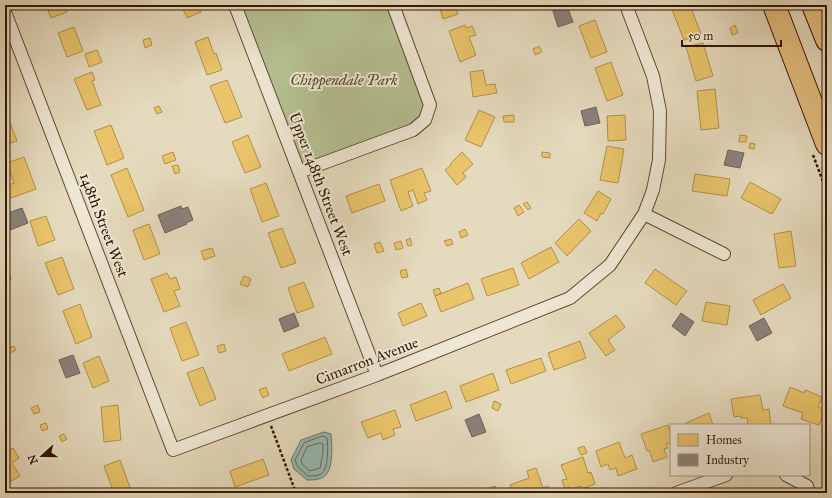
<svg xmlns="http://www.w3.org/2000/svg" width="832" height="498" viewBox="0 0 832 498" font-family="'IM FELL Great Primer',serif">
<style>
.green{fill:#b5c091;stroke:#746b48}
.water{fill:#96bab2;stroke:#6e786b}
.homes{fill:#e9c46a;stroke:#b2904a}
.industry{fill:#8a817c;stroke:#706157}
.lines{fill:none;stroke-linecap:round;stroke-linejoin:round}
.shore{stroke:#646859;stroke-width:1}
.street-casing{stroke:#60472f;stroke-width:14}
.highway-casing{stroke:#331600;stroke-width:24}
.path{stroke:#331600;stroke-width:2.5;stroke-dasharray:3 2;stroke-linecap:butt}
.street{stroke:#eee7d4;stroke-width:12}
.highway{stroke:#e2bd7e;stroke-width:22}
.labels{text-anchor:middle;stroke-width:4;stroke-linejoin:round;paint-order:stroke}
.park-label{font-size:15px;font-style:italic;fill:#5a492c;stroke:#eee7d4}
.street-label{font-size:15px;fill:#331600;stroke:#eee7d4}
</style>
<rect width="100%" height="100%" fill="#e5dabd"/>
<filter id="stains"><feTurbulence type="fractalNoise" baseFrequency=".005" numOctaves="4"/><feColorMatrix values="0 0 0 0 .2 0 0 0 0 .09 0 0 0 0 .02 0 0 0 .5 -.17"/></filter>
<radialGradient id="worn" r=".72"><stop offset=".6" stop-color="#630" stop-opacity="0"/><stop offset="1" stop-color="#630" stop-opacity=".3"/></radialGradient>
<!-- green -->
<path class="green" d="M 236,5 L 395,5 L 433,106 L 427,120 L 301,174 Z"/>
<!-- water -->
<path class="water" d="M 324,432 L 331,434 C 332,445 334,472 323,477 C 319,480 312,480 307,480 L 294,469 L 291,460 L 301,440 Z"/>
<!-- homes -->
<path class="homes" d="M 46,5 L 65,5 L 67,12 L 51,18 Z
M 181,5 L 198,5 L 201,12 L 187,18 Z
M 439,5 L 455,5 L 458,14 L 443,19 Z
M 677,5 L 690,5 L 701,34 L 684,40 L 671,7 Z
M 595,20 L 607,52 L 591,58 L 579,26 Z
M 465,25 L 466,28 L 472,26 L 476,35 L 469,37 L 476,55 L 460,62 L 449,31 Z
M 735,25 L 738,33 L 732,35 L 730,28 Z
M 74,27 L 83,51 L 67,57 L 58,33 Z
M 208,37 L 214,54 L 216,53 L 222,70 L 207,75 L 195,42 Z
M 150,38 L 152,45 L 145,48 L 143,40 Z
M 703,43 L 713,76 L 696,81 L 686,47 Z
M 539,46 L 542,52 L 535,55 L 533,49 Z
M 97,50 L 102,62 L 89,67 L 85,54 Z
M 611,62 L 623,95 L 607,101 L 595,68 Z
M 483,70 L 486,85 L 495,84 L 497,93 L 473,97 L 470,72 Z
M 92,72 L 95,80 L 92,81 L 101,105 L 87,110 L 74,79 Z
M 227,80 L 242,117 L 225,123 L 210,86 Z
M 715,89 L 719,128 L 701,130 L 697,91 Z
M 159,106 L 162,112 L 157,114 L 154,108 Z
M 5,109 L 17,141 L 5,145 Z
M 479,110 L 495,117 L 481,147 L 465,140 Z
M 514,115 L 514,122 L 504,122 L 503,116 Z
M 625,115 L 626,140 L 608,141 L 607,116 Z
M 111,125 L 124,158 L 107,165 L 94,131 Z
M 248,135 L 261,167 L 245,173 L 232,142 Z
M 740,135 L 747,136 L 746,142 L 739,142 Z
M 750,143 L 755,144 L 754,149 L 749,148 Z
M 607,146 L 624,149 L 618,183 L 600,180 Z
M 173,152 L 176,160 L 165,164 L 162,156 Z
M 462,152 L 473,164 L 463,173 L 466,177 L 457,185 L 445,170 L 451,165 L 450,164 Z
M 542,152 L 550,153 L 550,158 L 542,157 Z
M 24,157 L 36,189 L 11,198 L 6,186 L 14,183 L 7,163 Z
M 178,165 L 180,172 L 175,174 L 172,166 Z
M 127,168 L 144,210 L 128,217 L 111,175 Z
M 422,168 L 431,191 L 424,193 L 427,200 L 418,204 L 413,190 L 408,192 L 413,206 L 401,211 L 390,180 Z
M 695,174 L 730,179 L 727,196 L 692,191 Z
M 750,182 L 781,199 L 772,214 L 741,198 Z
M 266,183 L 279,216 L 262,222 L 250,189 Z
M 379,184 L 385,201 L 352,213 L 346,196 Z
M 598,191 L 611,199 L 603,214 L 601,213 L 597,221 L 584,213 Z
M 527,202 L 531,208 L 528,210 L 523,204 Z
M 519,205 L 524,212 L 518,216 L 514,208 Z
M 46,216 L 55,240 L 38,246 L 30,221 Z
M 579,219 L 591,231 L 567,256 L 555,243 Z
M 149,224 L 160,254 L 144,260 L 133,230 Z
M 282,228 L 296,263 L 281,268 L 268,233 Z
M 465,229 L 468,235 L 461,238 L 459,232 Z
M 791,231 L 796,266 L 779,268 L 774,234 Z
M 410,238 L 412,245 L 408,246 L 406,240 Z
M 451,239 L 453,244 L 447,246 L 444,241 Z
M 401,241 L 403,248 L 396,250 L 394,243 Z
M 380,242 L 384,251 L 377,253 L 374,244 Z
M 551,247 L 559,262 L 529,279 L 521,263 Z
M 212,248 L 215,256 L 204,260 L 201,251 Z
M 62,257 L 74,289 L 58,295 L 45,263 Z
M 513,268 L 519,285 L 487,296 L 481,279 Z
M 406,269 L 408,277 L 402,278 L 400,271 Z
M 655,269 L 687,291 L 676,305 L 645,283 Z
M 9,273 L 11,279 L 5,282 L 5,275 Z
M 167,273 L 170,279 L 176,277 L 180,289 L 174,291 L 180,306 L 164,312 L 151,279 Z
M 244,276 L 251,279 L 248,287 L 240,284 Z
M 304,282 L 314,307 L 297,313 L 288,288 Z
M 468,283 L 474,299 L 441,312 L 435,296 Z
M 783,284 L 791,298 L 761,315 L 753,300 Z
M 439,288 L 441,293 L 435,296 L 433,290 Z
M 706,302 L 730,306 L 727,325 L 702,321 Z
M 421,303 L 427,316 L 403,326 L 398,313 Z
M 80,304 L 92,337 L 76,344 L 63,311 Z
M 616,315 L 625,327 L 608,340 L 615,350 L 606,356 L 589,333 Z
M 186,322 L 199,355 L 182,361 L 170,328 Z
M 325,337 L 332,354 L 289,371 L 282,354 Z
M 580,341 L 586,358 L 554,370 L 548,353 Z
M 224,344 L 226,351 L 219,353 L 217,346 Z
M 14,346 L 16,350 L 10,353 L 8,348 Z
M 99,356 L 109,381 L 93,388 L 83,363 Z
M 541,358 L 546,371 L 511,384 L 506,370 Z
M 203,367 L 216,399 L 200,406 L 187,373 Z
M 493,373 L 499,390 L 466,402 L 460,386 Z
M 266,387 L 269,395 L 263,398 L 259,390 Z
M 790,387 L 804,393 L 805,390 L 822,397 L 818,407 L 825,410 L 819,425 L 801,419 L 803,413 L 783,406 Z
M 446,391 L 452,408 L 416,421 L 410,405 Z
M 760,395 L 763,410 L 769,409 L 771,425 L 748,425 L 747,418 L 741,418 L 741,416 L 734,417 L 731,399 Z
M 494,401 L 501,404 L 498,411 L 492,408 Z
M 38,405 L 40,412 L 34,414 L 31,408 Z
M 118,405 L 121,440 L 104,442 L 101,407 Z
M 395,410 L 401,427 L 393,429 L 395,435 L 383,440 L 381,433 L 368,438 L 361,422 Z
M 709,413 L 713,425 L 687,425 L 686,423 Z
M 46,423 L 48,429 L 42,431 L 40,425 Z
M 668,425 L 671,435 L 671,443 L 666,444 L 668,448 L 664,449 L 667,457 L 653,462 L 649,450 L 647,451 L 641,434 Z
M 64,434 L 67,439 L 62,442 L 59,436 Z
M 5,440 L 10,449 L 5,452 Z
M 619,442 L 625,458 L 632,455 L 637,469 L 618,476 L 616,468 L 610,470 L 608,464 L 601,467 L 596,451 Z
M 584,446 L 587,453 L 581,455 L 578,448 Z
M 13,448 L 19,458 L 12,463 L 20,476 L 5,485 L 5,452 Z
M 583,457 L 588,473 L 591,472 L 595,484 L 582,489 L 581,486 L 570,490 L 569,487 L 565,489 L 562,480 L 567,479 L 561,465 Z
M 263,459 L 269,475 L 235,487 L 230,471 Z
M 120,460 L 132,493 L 114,493 L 104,466 Z
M 536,468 L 543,488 L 548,486 L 551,493 L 513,493 L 510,485 L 529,478 L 527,471 Z
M 495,486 L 497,493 L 476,493 Z
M 35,489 L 36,493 L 23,493 Z"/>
<!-- industry -->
<path class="industry" d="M 567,6 L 573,22 L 558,27 L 553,11 Z
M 596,107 L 600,123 L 585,126 L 581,111 Z
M 728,150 L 744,153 L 740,168 L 724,165 Z
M 181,206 L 182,209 L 188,207 L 193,220 L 186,223 L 187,224 L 165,233 L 158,215 Z
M 22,208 L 28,223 L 10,230 L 5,214 Z
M 294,313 L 299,326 L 284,332 L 279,319 Z
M 681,313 L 694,322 L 685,336 L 672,326 Z
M 764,318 L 772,333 L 757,341 L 749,326 Z
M 73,355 L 80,373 L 66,378 L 59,360 Z
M 479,414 L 486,432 L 472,437 L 465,420 Z"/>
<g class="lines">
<!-- shore -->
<path class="shore" d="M 323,436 L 327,438 C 328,446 329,469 321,474 C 318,476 312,476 308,476 L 298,467 L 295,460 L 304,443 Z
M 320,443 L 323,444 L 323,453 L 320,468 L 310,471 L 302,464 L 301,460 L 307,447 Z"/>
<!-- street casing -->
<g class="street-casing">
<path id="street" d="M 235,5 L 377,375
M 5,12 L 173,450 L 377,375 L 570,298 L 610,265 L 644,214 L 653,190 L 659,160 L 660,111 L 653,76 L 626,5
M 299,172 L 413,130 L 425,120 L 430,105 L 393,5
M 644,214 L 724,254
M 786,475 L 807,486 L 809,493
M 676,493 L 726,475"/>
</g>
<!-- highway casing -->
<g class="highway-casing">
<path id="highway" d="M 774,5 L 827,144
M 813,5 L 827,40"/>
</g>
<!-- path -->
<path class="path" d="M 813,155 L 827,192
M 271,426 L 296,493"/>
<!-- street -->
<use href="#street" class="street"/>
<!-- highway -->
<use href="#highway" class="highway"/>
</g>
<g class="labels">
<!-- park labels -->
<g class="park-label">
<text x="344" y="85">Chippendale Park</text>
</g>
<!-- street labels -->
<g class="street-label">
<text transform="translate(321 184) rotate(69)" y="5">Upper 148th Street West</text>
<text transform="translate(104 225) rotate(69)" y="5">148th Street West</text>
<text transform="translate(367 361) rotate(-21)" y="5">Cimarron Avenue</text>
</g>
</g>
<!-- margin -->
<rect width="832" height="498" fill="none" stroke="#e5dabd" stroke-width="20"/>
<rect x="6" y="6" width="820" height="486" fill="none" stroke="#331600" stroke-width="2"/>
<rect x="10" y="10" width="812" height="478" fill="none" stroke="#331600"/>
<!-- legend -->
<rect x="670" y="424" width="140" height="52" fill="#eee7d4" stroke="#a3937f"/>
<rect x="678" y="434" width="20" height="12" fill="#e9c46a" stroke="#a3937f"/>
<text x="706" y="444" font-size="12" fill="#331600">Homes</text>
<rect x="678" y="454" width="20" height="12" fill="#8a817c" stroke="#a3937f"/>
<text x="706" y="464" font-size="12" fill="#331600">Industry</text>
<!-- north arrow -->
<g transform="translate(42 456) rotate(249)" stroke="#eee7d4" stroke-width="3" paint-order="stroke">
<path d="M0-3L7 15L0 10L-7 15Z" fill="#331600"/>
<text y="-6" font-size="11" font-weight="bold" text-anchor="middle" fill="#331600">N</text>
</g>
<!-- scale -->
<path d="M682 40v6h99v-6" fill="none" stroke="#331600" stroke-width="2"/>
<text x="688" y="40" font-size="12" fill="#331600" stroke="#eee7d4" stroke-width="3" paint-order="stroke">50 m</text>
<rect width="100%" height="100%" filter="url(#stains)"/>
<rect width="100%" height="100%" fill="url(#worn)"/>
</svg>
